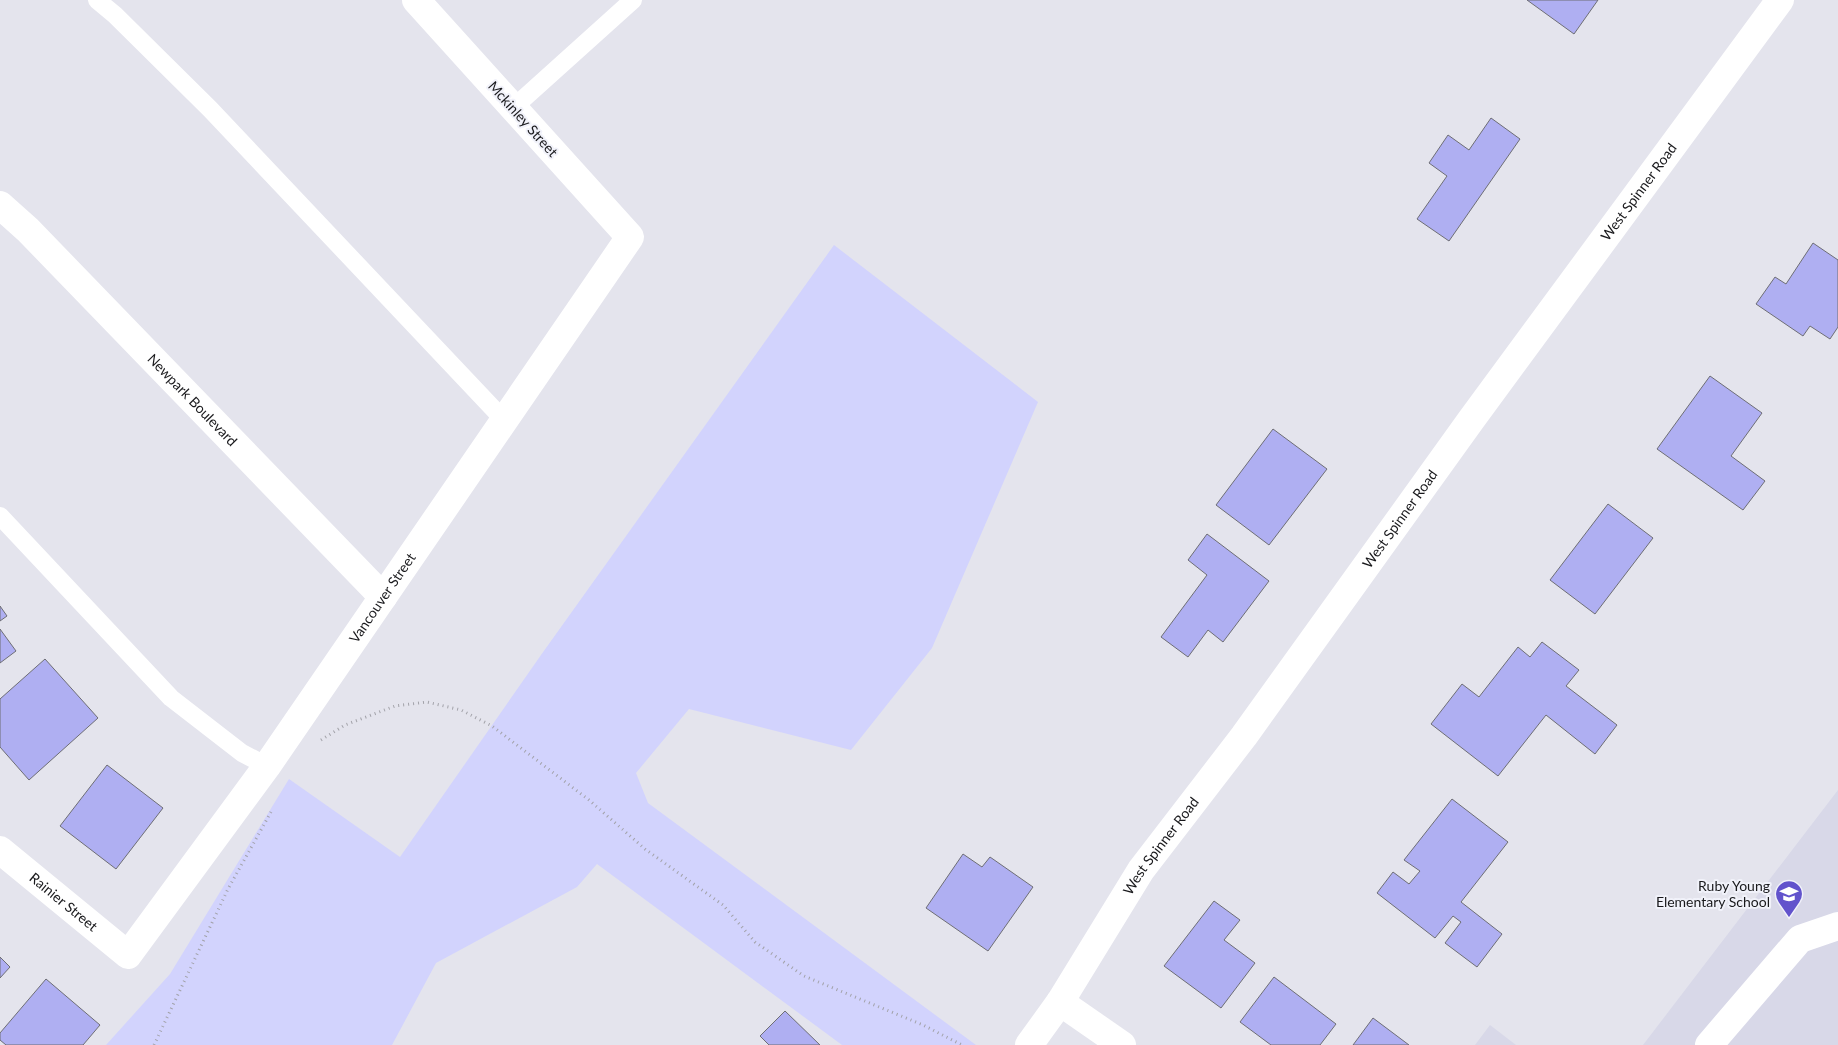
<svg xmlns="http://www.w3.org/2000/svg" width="1838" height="1045" viewBox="0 0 1838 1045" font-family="Lato,sans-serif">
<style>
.built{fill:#d8d8e8}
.green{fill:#d2d3fd}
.building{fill:#afaff2;stroke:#6e6e75}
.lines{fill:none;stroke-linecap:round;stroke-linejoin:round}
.path{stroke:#a2a2a9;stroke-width:3;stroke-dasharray:1 4;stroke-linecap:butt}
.service{stroke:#fff;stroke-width:18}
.minor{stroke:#fff;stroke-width:28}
.tertiary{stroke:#fff;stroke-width:28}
.labels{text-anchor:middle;stroke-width:4;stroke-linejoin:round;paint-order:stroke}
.street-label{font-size:14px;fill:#19191c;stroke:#f1f2fa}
.poi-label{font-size:14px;fill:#19191c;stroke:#f1f2fa;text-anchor:end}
</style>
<rect width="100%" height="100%" fill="#e4e4ed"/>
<!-- built -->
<path class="built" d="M 1838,790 L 1838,1045 L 1643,1045 Z
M 1490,1025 L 1516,1045 L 1475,1045 Z"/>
<!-- green -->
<path class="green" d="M 834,245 L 1038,402 L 932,648 L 851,750 L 689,709 L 636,773 L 648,803 L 976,1045 L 842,1045 L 597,864 L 577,887 L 436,963 L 392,1045 L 106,1045 L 170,974 L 289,779 L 400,857 L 541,655 Z"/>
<!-- building -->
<path class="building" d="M 1527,0 L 1598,0 L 1574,34 Z
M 1491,118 L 1520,139 L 1449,241 L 1417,219 L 1447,176 L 1429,163 L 1448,135 L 1469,150 Z
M 1813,243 L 1838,260 L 1838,327 L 1830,339 L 1810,326 L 1803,336 L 1756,304 L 1775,277 L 1786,284 Z
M 1710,376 L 1762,413 L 1731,456 L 1765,481 L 1743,510 L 1657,449 Z
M 1273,429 L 1327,469 L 1269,545 L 1216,505 Z
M 1608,504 L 1653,538 L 1595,614 L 1550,580 Z
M 1207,534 L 1269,581 L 1223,642 L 1208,630 L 1188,657 L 1161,637 L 1207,575 L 1188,560 Z
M 0,606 L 7,616 L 0,621 Z
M 0,629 L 16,651 L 0,663 Z
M 1542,642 L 1579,670 L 1566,686 L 1617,725 L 1595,754 L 1546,715 L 1498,776 L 1431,724 L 1462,684 L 1479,697 L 1518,647 L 1530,657 Z
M 45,659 L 98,718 L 29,780 L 0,747 L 0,699 Z
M 107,765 L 163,808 L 116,869 L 60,826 Z
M 1452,799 L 1508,842 L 1461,902 L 1502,934 L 1477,967 L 1445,943 L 1461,922 L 1453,916 L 1435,938 L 1377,893 L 1393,872 L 1409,884 L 1420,871 L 1404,860 Z
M 963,854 L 982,867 L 990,857 L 1033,887 L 988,951 L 926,908 Z
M 1214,901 L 1240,920 L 1224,940 L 1255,963 L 1221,1008 L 1164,966 Z
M 0,957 L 10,967 L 0,978 Z
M 1274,977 L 1336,1024 L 1320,1045 L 1271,1045 L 1240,1022 Z
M 46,979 L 100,1025 L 83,1045 L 6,1045 L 0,1040 L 0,1033 Z
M 785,1011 L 820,1045 L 769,1045 L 760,1036 Z
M 1373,1018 L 1409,1045 L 1353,1045 Z"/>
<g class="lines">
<!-- path -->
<path class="path" d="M 321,740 L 345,725 L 395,706 L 427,702 L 461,710 L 492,726 L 589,800 L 645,849 L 723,905 L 755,942 L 804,976 L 923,1025 L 962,1045
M 154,1045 L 228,889 L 271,812"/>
<!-- service -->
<path class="service" d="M 97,0 L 115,15 L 210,109 L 504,420
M 513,108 L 633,0
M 0,516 L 171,698 L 242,753 L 267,766"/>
<!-- minor -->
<g class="minor">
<path id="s1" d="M 0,205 L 28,230 L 383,597"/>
<path id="s2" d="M 0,850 L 128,955 L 267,766 L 630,237 L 416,0"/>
<path d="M 1060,1002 L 1122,1045"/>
<path d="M 1709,1045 L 1800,939 L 1838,926"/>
</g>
<!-- tertiary -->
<path class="tertiary" id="s3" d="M 1029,1045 L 1060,1002 L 1141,870 L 1244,736 L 1471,420 L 1780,0"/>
</g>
<!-- icons -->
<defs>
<g id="school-pin" transform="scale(1.4375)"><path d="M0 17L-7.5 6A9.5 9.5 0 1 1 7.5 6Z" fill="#6253cc" stroke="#f1f2fa"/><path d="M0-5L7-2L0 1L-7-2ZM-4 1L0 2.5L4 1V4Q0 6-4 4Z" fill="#fff"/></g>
</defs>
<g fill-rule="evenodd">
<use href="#school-pin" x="1789" y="894"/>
</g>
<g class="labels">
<!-- street labels -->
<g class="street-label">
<text transform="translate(523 119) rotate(48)" y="5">Mckinley Street</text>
<text dy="5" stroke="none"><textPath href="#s3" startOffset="1049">West Spinner Road</textPath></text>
<text dy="5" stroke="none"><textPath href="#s1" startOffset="274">Newpark Boulevard</textPath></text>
<text dy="5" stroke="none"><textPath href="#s3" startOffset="644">West Spinner Road</textPath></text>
<text dy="5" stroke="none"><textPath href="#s2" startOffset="604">Vancouver Street</textPath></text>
<text dy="5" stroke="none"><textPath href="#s3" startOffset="239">West Spinner Road</textPath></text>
<text dy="5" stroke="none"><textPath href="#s2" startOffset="82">Rainier Street</textPath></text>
</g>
<!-- poi labels -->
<g class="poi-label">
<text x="1770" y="891">Ruby Young<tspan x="1770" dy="16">Elementary School</tspan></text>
</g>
</g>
</svg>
